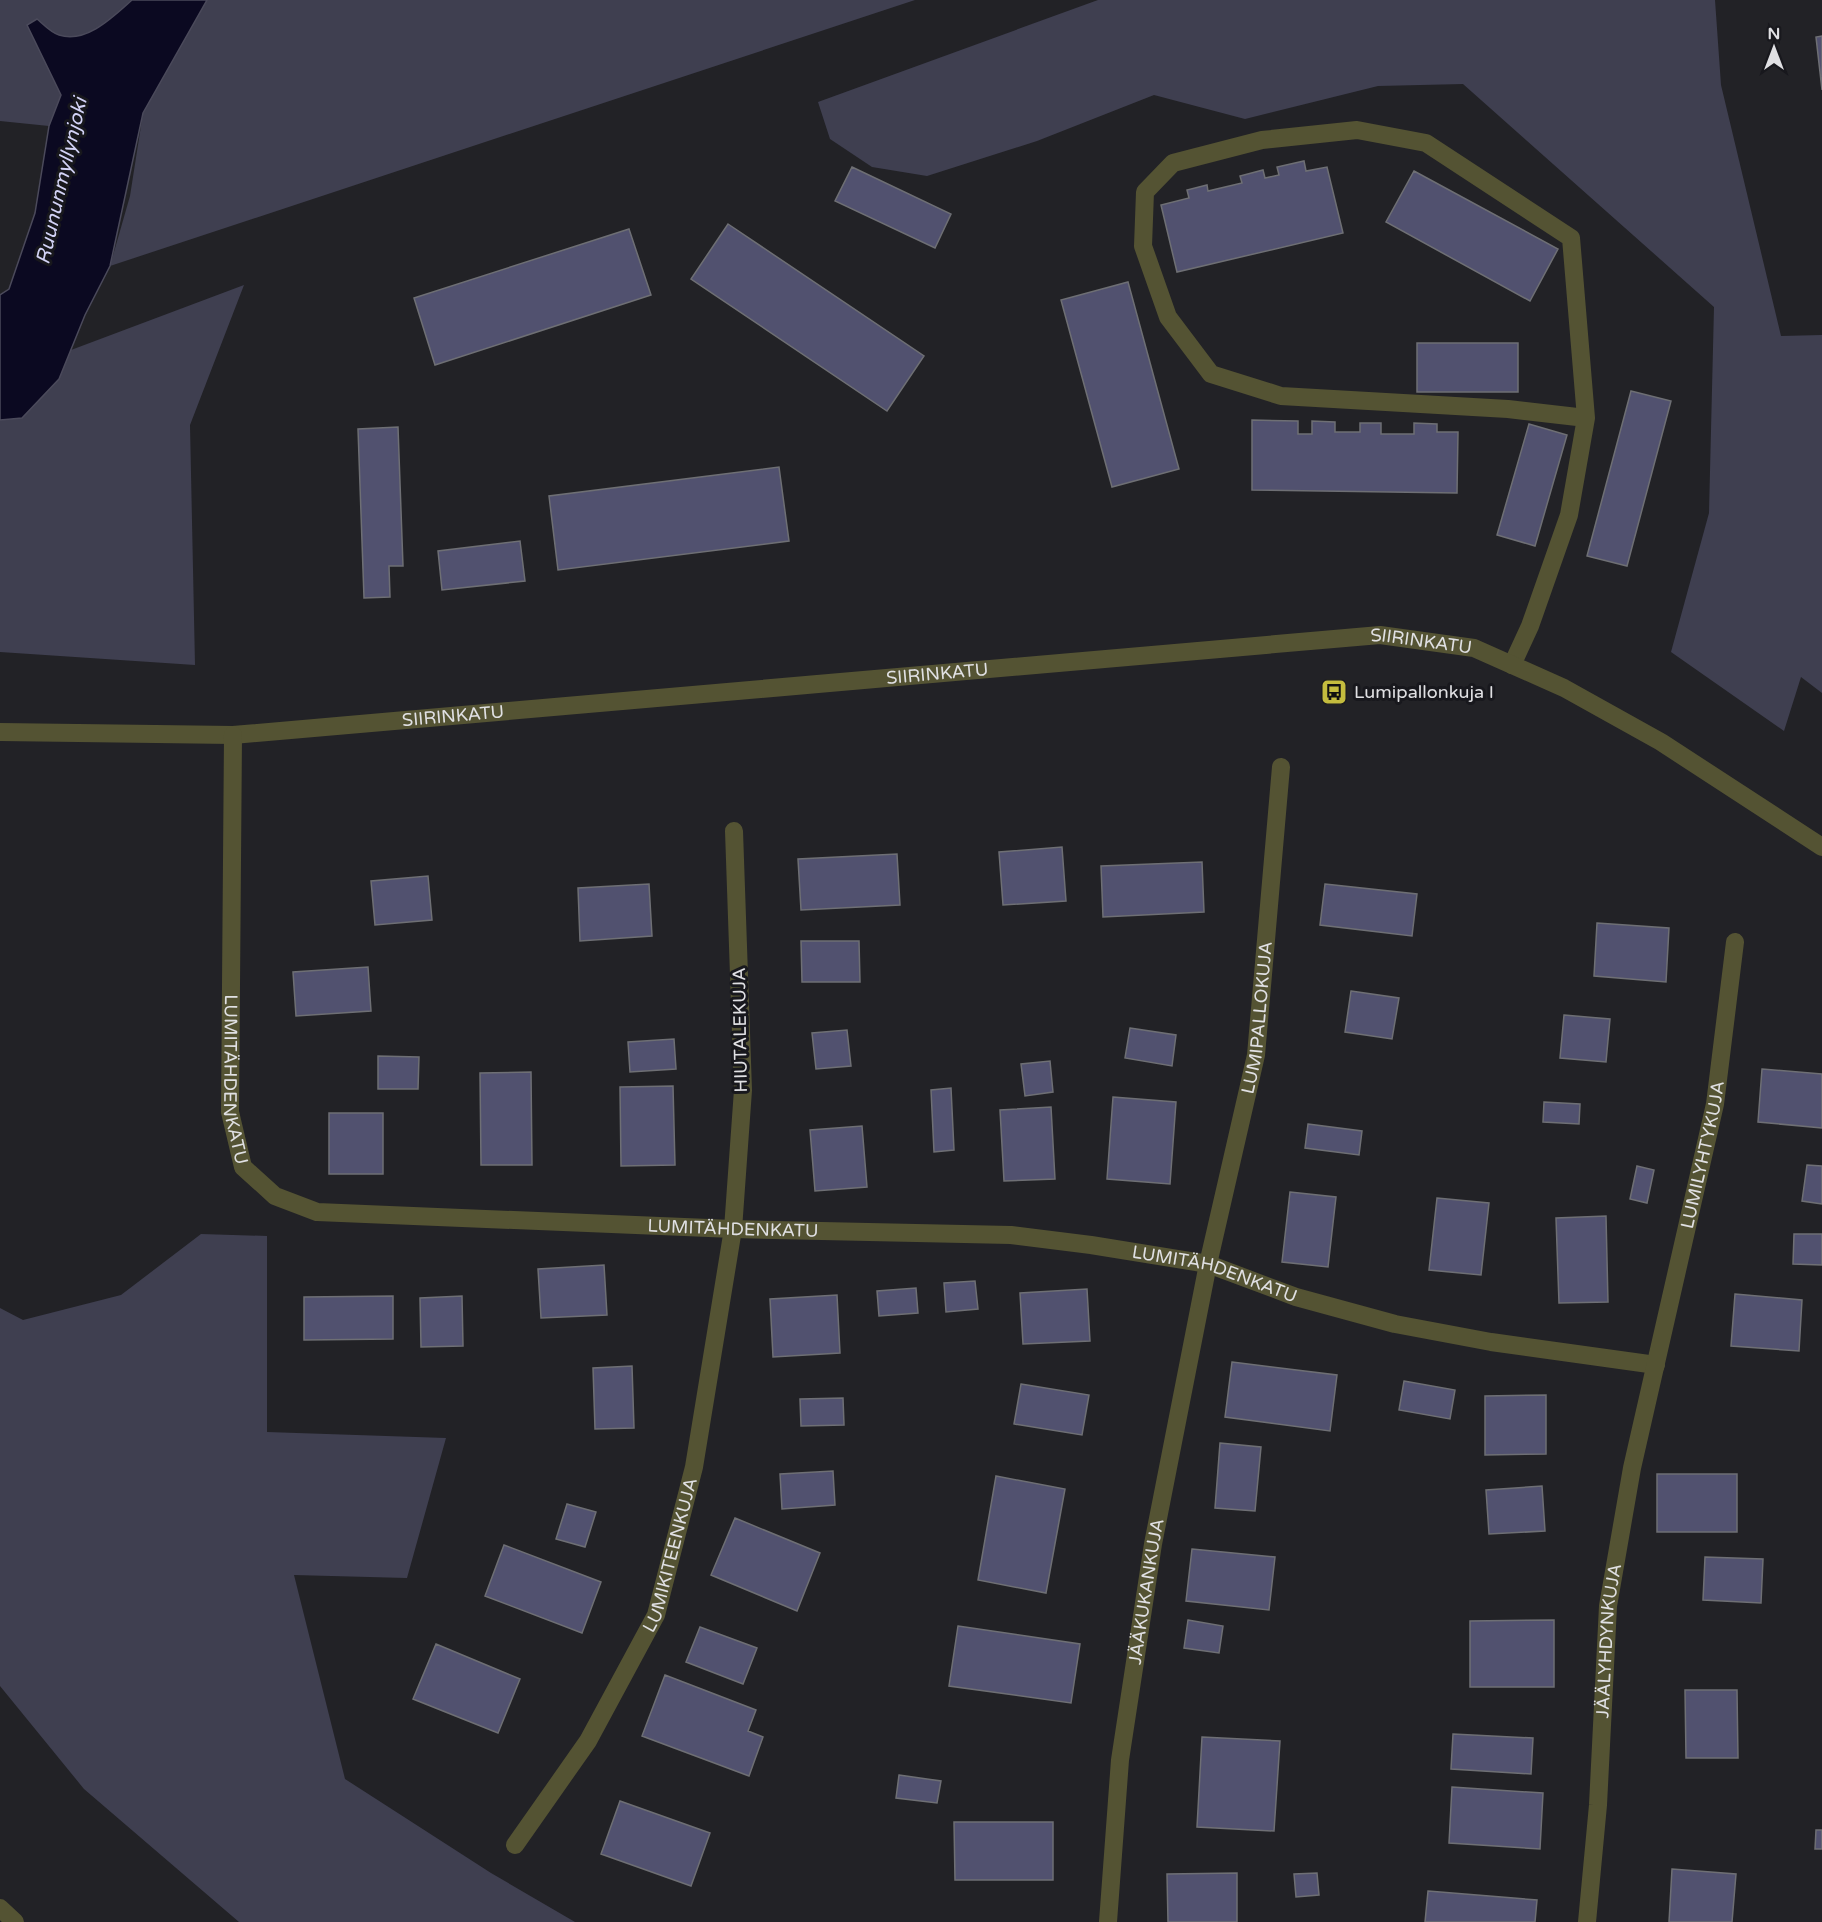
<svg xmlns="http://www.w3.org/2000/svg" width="1822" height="1922" viewBox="0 0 1822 1922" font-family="'Varela Round',sans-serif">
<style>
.green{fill:#3f3f50}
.water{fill:#0b0921;stroke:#4b4a5b;stroke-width:1.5}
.building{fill:#51516f;stroke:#6e6f74;stroke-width:1.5}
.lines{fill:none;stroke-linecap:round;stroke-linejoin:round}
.minor{stroke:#545333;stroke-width:18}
.labels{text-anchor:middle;stroke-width:6;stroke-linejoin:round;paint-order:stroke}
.street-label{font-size:18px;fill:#e0e0e3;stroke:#18181d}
.poi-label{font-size:18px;fill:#e0e0e3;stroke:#18181d;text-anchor:start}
.water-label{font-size:20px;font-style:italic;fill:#d3d3f6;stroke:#18181d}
</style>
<rect width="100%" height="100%" fill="#222226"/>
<!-- green -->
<path class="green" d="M 0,0 L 132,0 C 114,16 81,49 55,34 C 49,30 43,24 37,19 L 28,25 L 61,95 L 49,126 L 0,121 Z
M 207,0 L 915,0 L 110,266 L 130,196 L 143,113 Z
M 1098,0 L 1715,0 L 1721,85 L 1781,336 L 1822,335 L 1822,693 L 1801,677 L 1784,731 L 1671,652 L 1709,513 L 1714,307 L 1463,84 L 1378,86 L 1245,119 L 1154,95 L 1037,141 L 927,176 L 872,167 L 830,139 L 818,102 Z
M 244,285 L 190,425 L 195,665 L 0,652 L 0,420 L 22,417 L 59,379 L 71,350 Z
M 201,1234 L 267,1236 L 267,1432 L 446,1438 L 407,1578 L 294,1575 L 345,1779 L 491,1873 L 575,1922 L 239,1922 L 84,1789 L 0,1686 L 0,1308 L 23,1320 L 121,1295 Z"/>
<!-- water -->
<path class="water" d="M 132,0 L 207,0 L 143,113 L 110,266 L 85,315 L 59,379 L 22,418 L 0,420 L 0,295 L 9,289 L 35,213 L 49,126 L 61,95 L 27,25 L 37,19 C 43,24 51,33 59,35 C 86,44 113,17 132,0 Z"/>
<!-- building -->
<path class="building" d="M 1822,36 L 1822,90 L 1816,37 Z
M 1304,161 L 1306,171 L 1327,167 L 1343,233 L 1177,272 L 1161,205 L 1189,198 L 1187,190 L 1207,185 L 1208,191 L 1242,183 L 1240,176 L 1263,170 L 1265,178 L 1279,175 L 1277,167 Z
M 852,167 L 951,214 L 935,248 L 835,201 Z
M 1414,171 L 1558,249 L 1530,301 L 1386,222 Z
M 728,224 L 924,356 L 887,411 L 691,279 Z
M 629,229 L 651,295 L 435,365 L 414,298 Z
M 1128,282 L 1179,469 L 1112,487 L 1061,300 Z
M 1417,343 L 1518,343 L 1518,392 L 1417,392 Z
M 1631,391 L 1671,401 L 1627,566 L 1587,556 Z
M 1252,420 L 1298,421 L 1298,434 L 1312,434 L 1312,421 L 1335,422 L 1335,432 L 1360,432 L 1360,423 L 1381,423 L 1381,434 L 1414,434 L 1414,423 L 1437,424 L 1437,432 L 1458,432 L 1457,493 L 1252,490 Z
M 1529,424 L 1567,435 L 1535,546 L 1497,535 Z
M 398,427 L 403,566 L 389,566 L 390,597 L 364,598 L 358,429 Z
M 779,467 L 789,541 L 558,570 L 549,496 Z
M 520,541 L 525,581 L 442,590 L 438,551 Z
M 1062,847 L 1066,901 L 1003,905 L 999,852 Z
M 897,854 L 900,905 L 801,910 L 798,859 Z
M 1202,862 L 1204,912 L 1103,917 L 1101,866 Z
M 428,876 L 432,920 L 375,925 L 371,881 Z
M 649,884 L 652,936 L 580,941 L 578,888 Z
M 1325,884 L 1417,894 L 1412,936 L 1320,925 Z
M 1597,923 L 1669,928 L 1666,982 L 1594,976 Z
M 801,941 L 859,941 L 860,982 L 802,982 Z
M 368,967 L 371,1011 L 296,1016 L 293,972 Z
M 1351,991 L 1399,998 L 1392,1039 L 1345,1032 Z
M 1564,1015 L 1610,1019 L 1606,1062 L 1560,1058 Z
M 1130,1028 L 1176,1035 L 1172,1066 L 1125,1058 Z
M 847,1030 L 851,1066 L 816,1069 L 812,1033 Z
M 674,1039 L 676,1069 L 630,1072 L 628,1042 Z
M 378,1056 L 419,1057 L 418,1089 L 378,1089 Z
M 1050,1061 L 1053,1092 L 1025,1096 L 1021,1064 Z
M 1762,1069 L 1822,1074 L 1822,1128 L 1758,1122 Z
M 531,1072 L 532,1165 L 481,1165 L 480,1073 Z
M 673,1086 L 675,1165 L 621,1166 L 620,1087 Z
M 951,1088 L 954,1150 L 934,1152 L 931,1090 Z
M 1113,1097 L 1176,1102 L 1170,1184 L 1107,1179 Z
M 1544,1102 L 1580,1104 L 1579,1124 L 1543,1122 Z
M 1051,1107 L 1055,1179 L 1004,1181 L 1000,1110 Z
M 329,1113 L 383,1113 L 383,1174 L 329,1174 Z
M 1308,1124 L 1362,1131 L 1359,1155 L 1305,1148 Z
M 862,1126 L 867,1187 L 815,1191 L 810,1130 Z
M 1807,1165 L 1822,1166 L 1822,1204 L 1802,1201 Z
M 1637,1166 L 1654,1170 L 1647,1203 L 1630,1199 Z
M 1290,1192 L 1336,1197 L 1328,1267 L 1282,1262 Z
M 1437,1198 L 1489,1203 L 1481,1275 L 1429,1270 Z
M 1606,1216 L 1608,1302 L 1559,1303 L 1556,1218 Z
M 1794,1234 L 1822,1234 L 1822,1265 L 1793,1264 Z
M 604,1265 L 607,1315 L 541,1318 L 538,1269 Z
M 975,1281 L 978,1309 L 946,1312 L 944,1283 Z
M 916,1288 L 918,1313 L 879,1316 L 877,1291 Z
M 1087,1289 L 1090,1341 L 1023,1344 L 1020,1293 Z
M 1735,1294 L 1802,1300 L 1799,1351 L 1731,1346 Z
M 837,1295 L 840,1353 L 773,1357 L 770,1299 Z
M 393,1296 L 393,1339 L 304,1340 L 304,1297 Z
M 462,1296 L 463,1346 L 421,1347 L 420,1298 Z
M 1232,1362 L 1337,1375 L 1330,1431 L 1225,1417 Z
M 632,1366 L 634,1428 L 595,1429 L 593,1368 Z
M 1404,1381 L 1455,1390 L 1450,1419 L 1399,1410 Z
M 1021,1384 L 1089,1395 L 1082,1435 L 1014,1424 Z
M 1546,1395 L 1546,1454 L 1485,1455 L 1485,1396 Z
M 843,1398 L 844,1425 L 801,1426 L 800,1399 Z
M 1220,1443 L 1261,1447 L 1255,1511 L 1215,1508 Z
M 833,1471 L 835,1505 L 782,1509 L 780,1474 Z
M 1657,1474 L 1737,1474 L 1737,1532 L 1657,1532 Z
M 996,1476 L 1065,1489 L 1046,1593 L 978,1580 Z
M 1542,1486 L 1545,1531 L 1489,1534 L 1486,1490 Z
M 567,1504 L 596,1512 L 585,1547 L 556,1539 Z
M 735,1518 L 820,1553 L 797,1611 L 711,1575 Z
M 504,1545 L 601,1582 L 582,1633 L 485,1596 Z
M 1192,1549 L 1275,1557 L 1269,1610 L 1186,1601 Z
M 1705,1557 L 1763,1559 L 1761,1603 L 1703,1600 Z
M 1188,1620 L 1223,1626 L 1219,1653 L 1184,1648 Z
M 1554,1620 L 1554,1687 L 1470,1687 L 1470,1621 Z
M 958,1626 L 1080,1644 L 1071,1703 L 949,1686 Z
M 700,1627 L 757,1648 L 743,1684 L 686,1662 Z
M 436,1644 L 520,1679 L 498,1733 L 413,1699 Z
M 665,1675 L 756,1710 L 748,1731 L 763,1737 L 749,1776 L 642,1736 Z
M 1685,1690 L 1737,1690 L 1738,1758 L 1686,1758 Z
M 1453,1734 L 1533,1738 L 1531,1774 L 1451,1769 Z
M 1202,1737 L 1280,1741 L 1274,1831 L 1197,1827 Z
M 899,1775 L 941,1781 L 937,1803 L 896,1798 Z
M 1452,1787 L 1543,1793 L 1540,1849 L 1449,1843 Z
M 620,1801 L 710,1833 L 691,1886 L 601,1854 Z
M 954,1822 L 1053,1822 L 1053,1880 L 955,1880 Z
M 1816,1830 L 1822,1830 L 1822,1849 L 1815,1849 Z
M 1672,1869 L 1736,1874 L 1732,1922 L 1669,1922 Z
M 1237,1873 L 1237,1922 L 1168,1922 L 1167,1874 Z
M 1317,1873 L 1319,1895 L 1296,1897 L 1294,1874 Z
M 1428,1891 L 1537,1900 L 1535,1922 L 1425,1922 Z"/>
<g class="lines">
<!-- minor -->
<g class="minor">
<path d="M 1512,665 L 1530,626 L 1569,515 L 1586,418 L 1571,238 L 1426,143 L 1357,130 L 1262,140 L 1173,163 L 1145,192 L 1143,246 L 1168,317 L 1211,374 L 1281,396 L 1508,409 L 1586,418"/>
<path id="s1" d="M 0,732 L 233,735 L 1380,635 L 1474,648 L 1564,688 L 1661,742 L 1822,847"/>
<path id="s2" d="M 233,735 L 230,1112 L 243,1167 L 275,1196 L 317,1212 L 733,1229 L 1011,1235 L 1091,1245 L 1208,1264 L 1296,1297 L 1395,1324 L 1491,1342 L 1656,1365"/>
<path id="s3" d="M 515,1845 L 588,1741 L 656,1615 L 694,1467 L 733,1229 L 743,1090 L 734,831"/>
<path d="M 0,1908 L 15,1922"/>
<path id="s4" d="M 1108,1922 L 1120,1760 L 1153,1544 L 1208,1264 L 1256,1055 L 1281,767"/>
<path id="s5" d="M 1587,1922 L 1598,1805 L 1608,1606 L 1632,1468 L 1715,1104 L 1735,942"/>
</g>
</g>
<!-- icons -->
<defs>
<g id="bus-square" transform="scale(1.35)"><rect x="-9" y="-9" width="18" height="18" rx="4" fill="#c4bc3e" stroke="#18181d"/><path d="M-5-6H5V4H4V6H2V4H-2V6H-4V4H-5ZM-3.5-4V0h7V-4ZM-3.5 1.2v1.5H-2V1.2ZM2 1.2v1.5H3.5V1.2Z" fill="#111"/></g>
</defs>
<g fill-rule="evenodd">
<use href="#bus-square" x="1334" y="692"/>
</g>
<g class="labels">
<!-- street labels -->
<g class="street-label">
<text dy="6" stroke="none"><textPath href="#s1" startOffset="1426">SIIRINKATU</textPath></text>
<text dy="6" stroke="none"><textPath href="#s1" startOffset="940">SIIRINKATU</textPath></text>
<text dy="6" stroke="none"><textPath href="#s1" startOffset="454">SIIRINKATU</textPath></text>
<text dy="6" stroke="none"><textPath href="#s4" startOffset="918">LUMIPALLOKUJA</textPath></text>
<text transform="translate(740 1030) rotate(-91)" y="6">HIUTALEKUJA</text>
<text dy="6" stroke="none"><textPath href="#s2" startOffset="345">LUMITÄHDENKATU</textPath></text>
<text dy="6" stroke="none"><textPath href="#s5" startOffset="778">LUMILYHTYKUJA</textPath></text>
<text dy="6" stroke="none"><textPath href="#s2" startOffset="938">LUMITÄHDENKATU</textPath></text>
<text dy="6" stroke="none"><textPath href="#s2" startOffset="1424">LUMITÄHDENKATU</textPath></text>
<text dy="6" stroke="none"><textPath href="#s3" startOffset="332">LUMIKITEENKUJA</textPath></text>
<text dy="6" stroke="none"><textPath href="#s4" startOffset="333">JÄÄKUKANKUJA</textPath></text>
<text dy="6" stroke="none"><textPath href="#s5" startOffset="282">JÄÄLYHDYNKUJA</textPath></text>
</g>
<!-- poi labels -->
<g class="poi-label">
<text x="1354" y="698">Lumipallonkuja I</text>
</g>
<!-- water labels -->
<g class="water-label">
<text transform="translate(61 181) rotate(-77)" y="7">Ruununmyllynjoki</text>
</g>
</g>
<!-- north arrow -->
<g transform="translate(1774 48)" stroke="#18181d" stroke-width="4.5" paint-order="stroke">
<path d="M0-4.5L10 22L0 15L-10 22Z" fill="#e0e0e3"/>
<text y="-9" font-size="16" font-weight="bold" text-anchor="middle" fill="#e0e0e3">N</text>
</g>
</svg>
